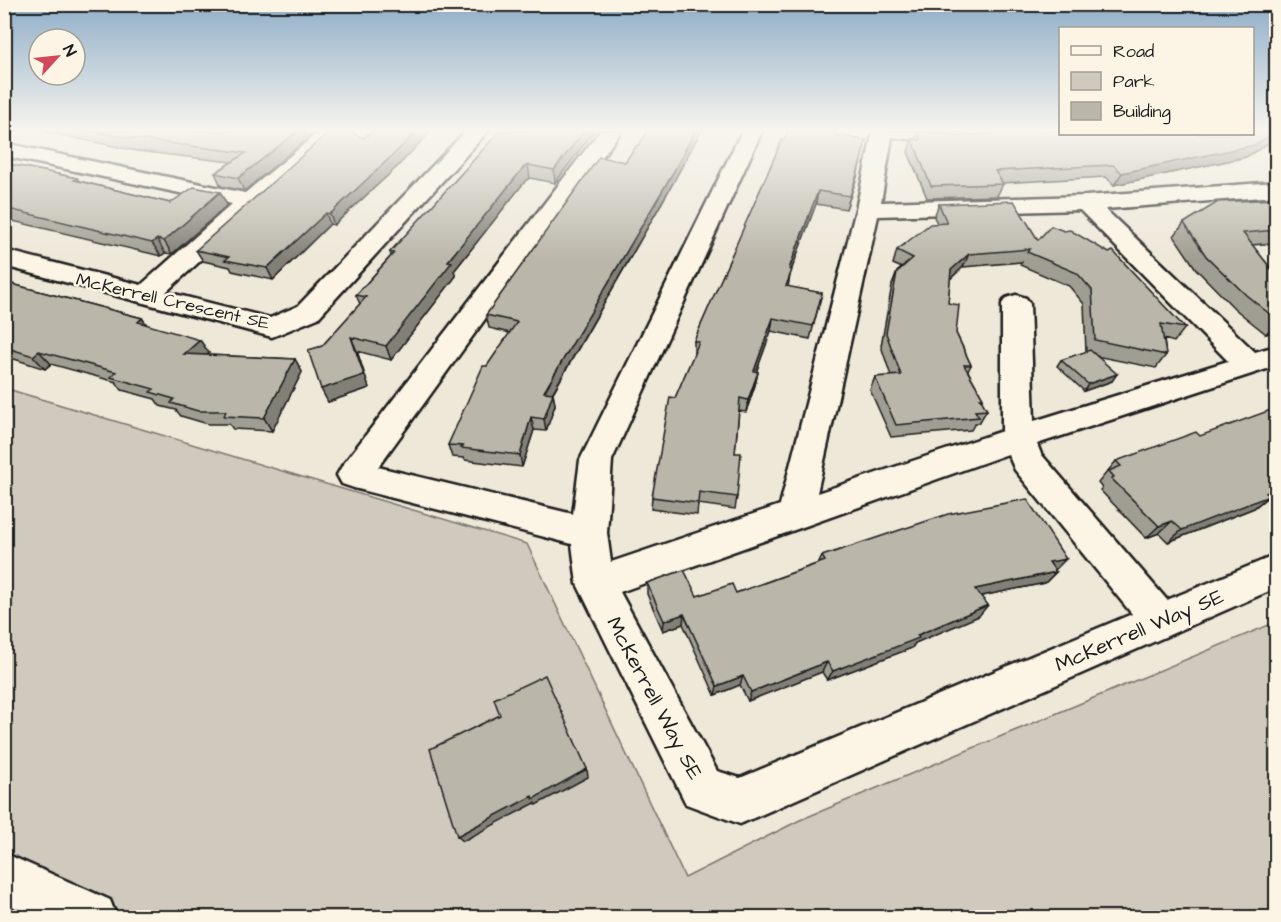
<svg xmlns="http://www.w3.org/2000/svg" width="1281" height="922" viewBox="0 0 1281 922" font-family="'Architects Daughter',sans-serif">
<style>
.green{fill:#cfcabd;stroke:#76736c;stroke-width:1.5}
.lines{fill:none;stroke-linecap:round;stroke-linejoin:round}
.minor-casing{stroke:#1c1c1c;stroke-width:5}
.highway-casing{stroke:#1c1c1c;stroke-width:5}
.minor{fill:#fcf5e5;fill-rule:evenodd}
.highway{fill:#fcf5e5;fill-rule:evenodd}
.wall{fill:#a09d92;stroke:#1c1c1c;stroke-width:1.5}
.shaded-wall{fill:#827f77;stroke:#1c1c1c;stroke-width:1.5}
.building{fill:#bab6aa;stroke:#1c1c1c;stroke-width:1.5}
.labels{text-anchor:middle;stroke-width:5;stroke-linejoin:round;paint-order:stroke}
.far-street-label{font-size:18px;fill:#1c1c1c;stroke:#fcf5e5}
.street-label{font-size:21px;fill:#1c1c1c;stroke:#fcf5e5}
</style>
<rect width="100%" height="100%" fill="#eee8d9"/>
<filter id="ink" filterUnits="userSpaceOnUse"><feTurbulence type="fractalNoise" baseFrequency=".0167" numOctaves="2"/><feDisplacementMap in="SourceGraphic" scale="12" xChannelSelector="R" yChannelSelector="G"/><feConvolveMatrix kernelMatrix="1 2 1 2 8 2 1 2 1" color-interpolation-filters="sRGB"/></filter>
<g filter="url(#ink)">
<!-- green -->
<path class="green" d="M 4,388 L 527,544 L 685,878 L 800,820 L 1276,622 L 1276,917 L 5,917 Z"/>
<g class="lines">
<!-- minor casing -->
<g class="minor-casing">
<path id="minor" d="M 320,131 L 343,131 L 166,292 L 270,318 L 298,306 L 466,131 L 488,131 L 318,318 L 272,337 L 4,266 L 4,250 L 141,285 L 232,204 L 4,156 L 4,143 L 245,193 Z
M 600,131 L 621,131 L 378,467 L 573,514 L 580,460 L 742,131 L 762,131 L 612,460 L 607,533 L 611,562 L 780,505 L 856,209 L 873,131 L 960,133 L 968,134 L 971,139 L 968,144 L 960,145 L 892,137 L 881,202 L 1086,196 L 1276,182 L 1276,196 L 1105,209 L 1255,352 L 1276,346 L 1276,366 L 1037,444 L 1041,454 L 1167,600 L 1276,555 L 1276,588 L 740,824 L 686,804 L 577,584 L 572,544 L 354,488 L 342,484 L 337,475 L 342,466 ZM 1080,210 L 1228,361 L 1034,421 L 1030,304 L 1026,298 L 1016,295 L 1006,298 L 1002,304 L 1002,431 L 817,493 L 878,216 ZM 1008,454 L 1015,470 L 1132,614 L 740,778 L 717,771 L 620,592 Z
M 1259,131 L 1276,131 L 1276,143 L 1269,141 Z"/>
</g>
<!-- highway casing -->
<g class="highway-casing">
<path id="highway" d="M 4,853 L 110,900 L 117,918 L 36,918 L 4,902 Z"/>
</g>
<!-- minor -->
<use href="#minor" class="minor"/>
<!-- highway -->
<use href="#highway" class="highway"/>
</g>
<!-- wall -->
<path class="wall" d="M 42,131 L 317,131 L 244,191 L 221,186 L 215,173 L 231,162 L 137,151 Z
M 500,131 L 594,131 L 555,183 L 530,178 L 526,180 L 454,271 L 456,276 L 391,360 L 357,351 L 369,388 L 328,402 L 322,346 L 360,304 L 356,295 L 391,256 L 390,252 Z
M 918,131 L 959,136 L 1269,143 L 1246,157 L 1114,185 L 1106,177 L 1002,183 L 1003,184 L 997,196 L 927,198 L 908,152 L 912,139 L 915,139 Z
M 836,135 L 857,177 L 846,209 L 816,204 L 791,270 L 788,287 L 822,293 L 810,339 L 771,331 L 756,372 L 758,372 L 755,385 L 746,412 L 739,411 L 735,453 L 737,497 L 735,509 L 698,504 L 697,515 L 651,509 L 652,497 L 675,398 L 694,354 L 694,341 L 784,140 Z
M 639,145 L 673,183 L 553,393 L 555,405 L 546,431 L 534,430 L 522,467 L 465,460 L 464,458 L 452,457 L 448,445 L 487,366 L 510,333 L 489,328 L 486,315 L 625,162 Z
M 4,163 L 77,178 L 79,181 L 170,203 L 220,192 L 227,205 L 172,254 L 165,253 L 161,256 L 4,219 Z
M 399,165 L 334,225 L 330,224 L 273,280 L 232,271 L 230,267 L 203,261 L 196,250 Z
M 1276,199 L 1276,243 L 1252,245 L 1276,275 L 1276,331 L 1266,334 L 1235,309 L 1196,269 L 1174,236 L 1184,223 Z
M 939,204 L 1038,240 L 1185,328 L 1174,342 L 1164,339 L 1166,355 L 1156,368 L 1096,356 L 1112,381 L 1084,391 L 1057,366 L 1061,360 L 1086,352 L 1084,304 L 1069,286 L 1020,265 L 1022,262 L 963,267 L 950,279 L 948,303 L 956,333 L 971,365 L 968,371 L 983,398 L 981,401 L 987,410 L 979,423 L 975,423 L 971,430 L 891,437 L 870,390 L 875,377 L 891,376 L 881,346 L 892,285 L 897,272 L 902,268 L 893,264 L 897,250 L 937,223 L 934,217 Z
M 4,282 L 142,318 L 147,325 L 209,353 L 207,355 L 295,359 L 302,372 L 272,431 L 233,429 L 229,424 L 208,424 L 181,416 L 176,410 L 160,406 L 155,399 L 122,390 L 116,382 L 51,364 L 45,369 L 8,357 L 4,354 Z
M 1116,461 L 1265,499 L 1254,508 L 1168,542 L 1159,533 L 1146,538 L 1100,490 L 1102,488 L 1098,483 Z
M 822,556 L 1055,570 L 1054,570 L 1056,572 L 1045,583 L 981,596 L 979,616 L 915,643 L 912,648 L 827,680 L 822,672 L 748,701 L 740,685 L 715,695 L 683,624 L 663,631 L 647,594 L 647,583 L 697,596 L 736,593 L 819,563 Z"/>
<!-- shaded-wall -->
<path class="shaded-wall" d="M 298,131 L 317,131 L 244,191 L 238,178 Z
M 417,131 L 431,131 L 399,165 L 334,225 L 330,214 Z
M 584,131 L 594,131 L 555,183 L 554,170 Z
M 695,131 L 701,131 L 673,183 L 546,404 L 544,392 Z
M 1276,132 L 1269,143 L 1246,157 L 1114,185 L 1122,173 Z
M 860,164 L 857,177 L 846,209 L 850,196 Z
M 528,165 L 530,178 L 526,180 L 454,271 L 456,276 L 391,360 L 386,346 L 448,261 L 524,167 Z
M 818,191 L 816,204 L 787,282 L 789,269 Z
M 220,192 L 227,205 L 172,254 L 164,241 Z
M 326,213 L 330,224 L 273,280 L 267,268 Z
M 157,239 L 165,253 L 161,256 L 152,243 Z
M 969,254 L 963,267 L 946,283 L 951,270 Z
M 142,318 L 152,332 L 138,322 Z
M 773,318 L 771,331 L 752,384 L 754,371 Z
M 1276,322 L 1276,331 L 1266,334 Z
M 351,337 L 357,351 L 369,388 L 328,402 L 321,389 Z
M 200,340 L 209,353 L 194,368 L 184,354 Z
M 39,351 L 51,364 L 45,369 L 33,356 Z
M 295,359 L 302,372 L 272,431 L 264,418 Z
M 758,372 L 755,385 L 746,412 L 748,400 Z
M 1117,374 L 1112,381 L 1084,391 L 1088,384 Z
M 553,393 L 555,405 L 546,431 L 544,419 Z
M 531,417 L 534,430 L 522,467 L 520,455 Z
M 1276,488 L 1276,494 L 1265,499 L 1254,508 L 1168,542 L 1182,530 Z
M 1172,521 L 1159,533 L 1146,538 L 1159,526 Z
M 1066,559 L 1055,570 L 1039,573 L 1049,562 Z
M 1056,572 L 1045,583 L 967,599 L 975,589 Z
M 988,605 L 979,616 L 915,643 L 912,648 L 827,680 L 833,671 Z
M 684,614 L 683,624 L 663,631 L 664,621 Z
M 827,662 L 822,672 L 748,701 L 751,692 Z
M 743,676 L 740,685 L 715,695 L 717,686 Z
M 587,769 L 588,777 L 536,805 L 535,803 L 463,841 L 457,836 L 532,796 Z"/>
<!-- building -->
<path class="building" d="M 93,131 L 298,131 L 238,178 L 215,173 L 246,153 L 129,138 Z
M 330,131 L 348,131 L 364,138 L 372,131 L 417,131 L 395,153 L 330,214 L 326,213 L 267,268 L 225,260 L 229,257 L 196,250 Z
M 500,131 L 584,131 L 554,170 L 528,165 L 524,167 L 448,261 L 452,262 L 386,346 L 351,337 L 364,375 L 321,389 L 308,350 L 322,346 L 366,297 L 356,295 L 394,253 L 390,252 Z
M 648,131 L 695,131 L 674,171 L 544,392 L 553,393 L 544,419 L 531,417 L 520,455 L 461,448 L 463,446 L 448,445 L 483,366 L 487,366 L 517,322 L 486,315 L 599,157 L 625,162 L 637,145 L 639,145 Z
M 788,131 L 837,131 L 835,135 L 866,140 L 860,164 L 850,196 L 818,191 L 789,269 L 792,270 L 786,286 L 822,293 L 813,326 L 773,318 L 754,371 L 758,372 L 748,400 L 740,398 L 735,453 L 741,453 L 737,497 L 699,492 L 698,503 L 652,497 L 670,397 L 675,398 L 699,342 L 694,341 L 782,140 L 784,140 Z
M 918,131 L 959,136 L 1014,131 L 1060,131 L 1060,134 L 1252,134 L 1252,131 L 1276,132 L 1255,145 L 1122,173 L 1113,165 L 995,171 L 1003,184 L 931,186 L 912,139 L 920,140 Z
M 4,163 L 77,178 L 74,180 L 170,203 L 194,187 L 220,192 L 164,241 L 157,239 L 152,243 L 4,208 Z
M 1276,199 L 1276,230 L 1243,233 L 1276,275 L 1276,319 L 1246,295 L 1206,256 L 1184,223 L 1218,202 Z
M 1014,201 L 1038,240 L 1051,226 L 1064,231 L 1070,230 L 1109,253 L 1113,251 L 1185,328 L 1161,324 L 1166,355 L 1095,340 L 1092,290 L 1077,273 L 1027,252 L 1030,249 L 969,254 L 951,270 L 948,303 L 959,305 L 956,333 L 971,365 L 964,365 L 983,398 L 980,398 L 987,410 L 975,411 L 979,417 L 896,425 L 875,377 L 901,375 L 886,333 L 897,272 L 913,258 L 897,250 L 930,224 L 947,223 L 939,204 Z
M 4,282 L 142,318 L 138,322 L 200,340 L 184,354 L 295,359 L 264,418 L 224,416 L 226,411 L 198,411 L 171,403 L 174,399 L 150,392 L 154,389 L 111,377 L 116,372 L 39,351 L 33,356 L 4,347 Z
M 1090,350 L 1117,374 L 1088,384 L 1061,360 Z
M 1276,408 L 1276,488 L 1266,493 L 1269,496 L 1182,530 L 1172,521 L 1159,526 L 1111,478 L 1114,477 L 1109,471 L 1121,466 L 1116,461 L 1196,432 L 1200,436 Z
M 1027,499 L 1066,559 L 1049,562 L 1056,572 L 975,589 L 988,605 L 917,635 L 919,638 L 833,671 L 827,662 L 751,692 L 743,676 L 717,686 L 684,614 L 664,621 L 647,583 L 684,570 L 697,596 L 732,584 L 736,593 L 825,561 L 822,556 L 948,514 Z
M 545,675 L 587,769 L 533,799 L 532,796 L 457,836 L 430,749 L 500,715 L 494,699 Z"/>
</g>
<!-- sky -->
<linearGradient id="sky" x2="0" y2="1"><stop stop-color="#8eadc8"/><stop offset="0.5" stop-color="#f7f5ee"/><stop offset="1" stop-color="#f7f5ee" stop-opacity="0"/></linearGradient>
<rect width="1281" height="260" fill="url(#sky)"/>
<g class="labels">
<!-- far-street labels -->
<g class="far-street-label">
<text transform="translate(173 301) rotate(13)" y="6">McKerrell Crescent SE</text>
</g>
<!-- street labels -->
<g class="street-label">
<text transform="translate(1139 630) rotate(-23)" y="7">McKerrell Way SE</text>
<text transform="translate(655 698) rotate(62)" y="7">McKerrell Way SE</text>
</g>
</g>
<!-- margin -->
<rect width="1281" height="922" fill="none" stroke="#fcf5e5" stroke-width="24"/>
<rect x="12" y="12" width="1257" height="898" fill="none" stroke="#1c1c1c" stroke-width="2" filter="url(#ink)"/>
<!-- legend -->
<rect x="1059" y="27" width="195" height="108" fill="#fcf5e5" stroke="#a29e95" stroke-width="1.5"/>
<rect x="1071" y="46" width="30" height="9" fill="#fcf5e5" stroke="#a29e95" stroke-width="1.5"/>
<text x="1113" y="57" font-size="18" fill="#1c1c1c">Road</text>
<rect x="1071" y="72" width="30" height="18" fill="#cfcabd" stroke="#a29e95" stroke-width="1.5"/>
<text x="1113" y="87" font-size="18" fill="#1c1c1c">Park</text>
<rect x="1071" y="102" width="30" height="18" fill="#bab6aa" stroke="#a29e95" stroke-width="1.5"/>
<text x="1113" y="117" font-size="18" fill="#1c1c1c">Building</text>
<!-- north arrow -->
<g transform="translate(57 57) rotate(63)"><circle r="28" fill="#fcf5e5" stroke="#a29e95" stroke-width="1.5"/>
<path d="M0-4.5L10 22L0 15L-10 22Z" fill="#d1495b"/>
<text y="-9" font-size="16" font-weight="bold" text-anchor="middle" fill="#1c1c1c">N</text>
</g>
</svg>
